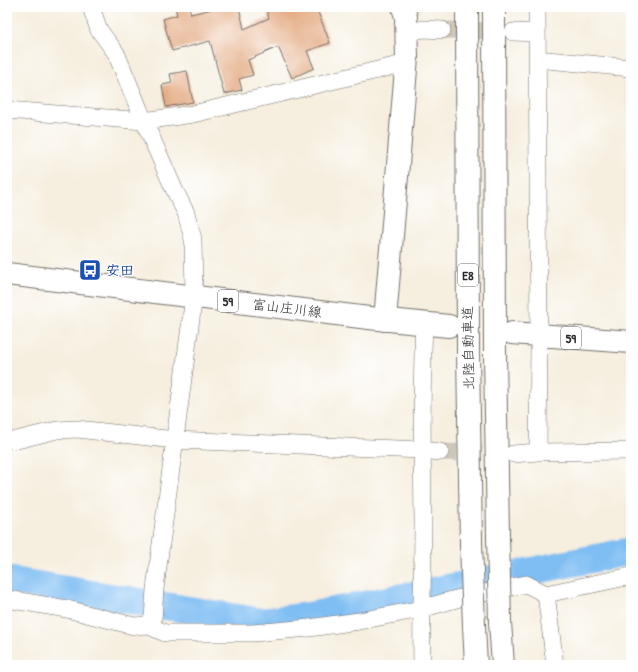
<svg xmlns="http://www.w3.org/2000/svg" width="638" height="672" viewBox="0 0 638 672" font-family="'Patrick Hand','Klee One',sans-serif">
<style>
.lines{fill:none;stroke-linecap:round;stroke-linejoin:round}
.river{stroke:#7fbef3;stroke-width:28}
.building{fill:#e5ae87}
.minor-tunnel{stroke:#cdc7ba;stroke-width:17;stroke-dasharray:17 8;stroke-linecap:butt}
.minor-casing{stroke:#726f6a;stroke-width:18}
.tertiary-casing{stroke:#726f6a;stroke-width:24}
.primary-casing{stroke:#726f6a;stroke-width:24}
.motorway-casing{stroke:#726f6a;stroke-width:24}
.minor{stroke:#fff;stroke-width:17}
.tertiary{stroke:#fff;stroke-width:22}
.primary{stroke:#fff;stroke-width:22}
.motorway{stroke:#fff;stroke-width:22}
.motorway-bridge-casing{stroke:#726f6a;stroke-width:24;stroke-linecap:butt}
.motorway-bridge{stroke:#fff;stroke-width:22}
.labels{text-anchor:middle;stroke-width:3;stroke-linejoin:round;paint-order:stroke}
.shield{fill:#fff;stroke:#6b6b6b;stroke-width:1}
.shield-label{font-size:13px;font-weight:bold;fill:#2b2b2b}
.transit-label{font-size:14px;font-weight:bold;fill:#164399;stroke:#fff;text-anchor:start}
.street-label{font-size:14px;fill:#2b2b2b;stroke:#fff}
</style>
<rect width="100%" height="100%" fill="#fff"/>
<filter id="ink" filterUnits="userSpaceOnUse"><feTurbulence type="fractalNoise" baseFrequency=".025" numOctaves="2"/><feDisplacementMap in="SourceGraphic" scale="8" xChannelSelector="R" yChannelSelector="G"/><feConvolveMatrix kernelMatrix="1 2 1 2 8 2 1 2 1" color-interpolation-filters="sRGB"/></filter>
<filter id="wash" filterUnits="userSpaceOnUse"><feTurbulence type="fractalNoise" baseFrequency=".012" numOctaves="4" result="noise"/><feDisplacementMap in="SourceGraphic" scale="16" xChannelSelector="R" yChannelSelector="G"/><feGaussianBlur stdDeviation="0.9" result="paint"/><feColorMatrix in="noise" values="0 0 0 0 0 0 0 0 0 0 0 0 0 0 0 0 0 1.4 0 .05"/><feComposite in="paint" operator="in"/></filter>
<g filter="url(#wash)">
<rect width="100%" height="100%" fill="#f6eede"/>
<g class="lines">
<!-- river -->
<path class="river" d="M 7,580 L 262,622 L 309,616 L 631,551"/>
</g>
<g id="blocks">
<!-- building -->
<path class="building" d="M 175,7 L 189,7 L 191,14 L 221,7 L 239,7 L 244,29 L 269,18 L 265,7 L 316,7 L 330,43 L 307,51 L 314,68 L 292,78 L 278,47 L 248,60 L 253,75 L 239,79 L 242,90 L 224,94 L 210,41 L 172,51 L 163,19 L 177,15 Z
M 187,71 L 193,102 L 166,107 L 162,85 L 172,83 L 170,74 Z"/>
</g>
</g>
<g filter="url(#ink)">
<use href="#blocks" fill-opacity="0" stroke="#726f6a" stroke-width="1"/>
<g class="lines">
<!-- minor-tunnel -->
<path class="minor-tunnel" d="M 442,30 L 505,31
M 440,452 L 508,454"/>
<!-- minor casing -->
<g class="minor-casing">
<path id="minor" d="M 537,7 L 539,344 L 538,452 L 631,451
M 513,32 L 537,33
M 407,33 L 423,29 L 442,30
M 537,59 L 631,68
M 7,110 L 144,121 L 193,114 L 407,63
M 7,440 L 17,440 L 57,430 L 77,429 L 175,440 L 422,450 L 440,452
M 513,454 L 538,452
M 546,594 L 555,665
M 7,599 L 67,609 L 134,626 L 147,625 L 153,619 L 155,589 L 194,296 L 193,239 L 186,213 L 174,189 L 144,121 L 116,53 L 99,30 L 91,7
M 147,625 L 165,633 L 253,633 L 309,628 L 359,621 L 421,609 L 456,599 L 526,584 L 546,594 L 631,576
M 422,665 C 421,616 423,568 423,519 C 422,454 421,389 424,324"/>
</g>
<!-- tertiary casing -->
<g class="tertiary-casing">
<path id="tertiary" d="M 385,320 L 407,57 L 406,17 L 403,7"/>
</g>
<!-- primary casing -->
<g class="primary-casing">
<path id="primary" d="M 7,274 L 369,318 L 449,326
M 512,333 L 631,342"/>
</g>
<!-- motorway casing -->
<g class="motorway-casing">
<path id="motorway" d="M 467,7 L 468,353 L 471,543
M 494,7 L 495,354 L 498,535
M 500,622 L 503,665
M 474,626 L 476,665"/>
</g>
<!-- minor -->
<use href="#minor" class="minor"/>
<!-- tertiary -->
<use href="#tertiary" class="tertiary"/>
<!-- primary -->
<use href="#primary" class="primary"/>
<!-- motorway -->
<use href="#motorway" class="motorway"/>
<!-- motorway-bridge casing -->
<g class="motorway-bridge-casing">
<path id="motorway-bridge" d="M 498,535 L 500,622
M 471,543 L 474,626"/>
</g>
<!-- motorway-bridge -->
<use href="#motorway-bridge" class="motorway-bridge"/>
</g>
</g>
<!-- icons -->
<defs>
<g id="bus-square" transform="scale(1.15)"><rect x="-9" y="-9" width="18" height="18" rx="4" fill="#1a4fb4" stroke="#fff"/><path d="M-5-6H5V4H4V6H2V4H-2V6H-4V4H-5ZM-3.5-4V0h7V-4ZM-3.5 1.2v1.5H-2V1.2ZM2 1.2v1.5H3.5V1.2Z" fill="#fff"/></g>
</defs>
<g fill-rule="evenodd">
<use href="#bus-square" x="90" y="270"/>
</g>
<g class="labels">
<!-- shield labels -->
<g class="shield">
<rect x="458" y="264" width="20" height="22" rx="3"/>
<rect x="218" y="290" width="20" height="22" rx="3"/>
<rect x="561" y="327" width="20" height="22" rx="3"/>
</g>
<g class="shield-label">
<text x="468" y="280">E8</text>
<text x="228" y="306">59</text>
<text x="571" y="343">59</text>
</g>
<!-- transit labels -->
<g class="transit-label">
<text x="106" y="275">安田</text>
</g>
<!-- street labels -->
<g class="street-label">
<text transform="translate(287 308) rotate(7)" y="5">富山庄川線</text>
<text transform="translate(468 348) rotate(-91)" y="5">北陸自動車道</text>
</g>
</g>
<!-- margin -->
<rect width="638" height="672" fill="none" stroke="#fff" stroke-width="24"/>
</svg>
